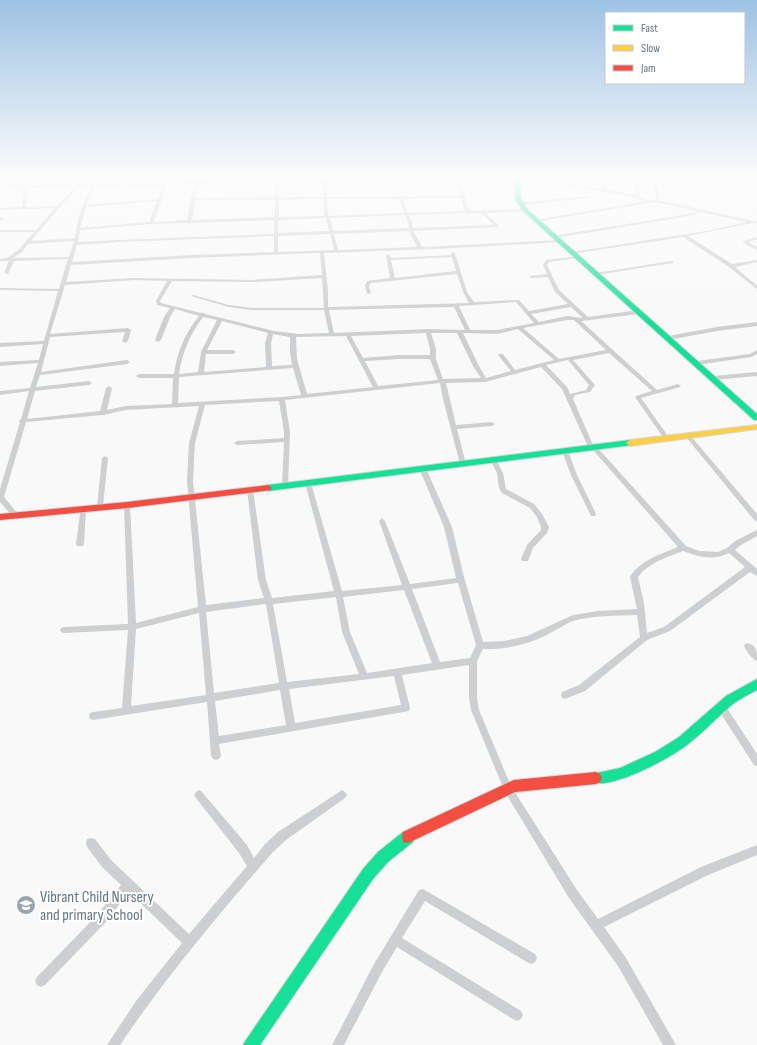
<svg xmlns="http://www.w3.org/2000/svg" width="757" height="1045" viewBox="0 0 757 1045" font-family="'Sofia Sans Condensed',sans-serif">
<style>
.lines{fill:none;stroke-linecap:round;stroke-linejoin:round}
.fast-casing{stroke:#d5d6d7;stroke-width:2}
.slow-casing{stroke:#d5d6d7;stroke-width:2}
.jam-casing{stroke:#d5d6d7;stroke-width:2}
.street{fill:#cecfd0;fill-rule:evenodd}
.fast{fill:#16e098;fill-rule:evenodd}
.slow{fill:#ffcf43;fill-rule:evenodd}
.jam{fill:#f24e42;fill-rule:evenodd}
.labels{text-anchor:middle;stroke-width:4;stroke-linejoin:round;paint-order:stroke}
.near-poi-label{font-size:16px;fill:#657683;stroke:#fff;text-anchor:start}
</style>
<rect width="100%" height="100%" fill="#f9f9f9"/>
<g class="lines">
<!-- fast casing -->
<g class="fast-casing">
<path id="fast" d="M 515,177 L 519,177 L 521,199 L 527,209 L 757,414 L 757,420 L 754,420 L 523,211 L 515,199 Z
M 630,440 L 633,441 L 634,443 L 633,445 L 268,491 L 264,488 L 268,485 Z
M 757,679 L 757,690 C 749,694 740,699 733,704 C 717,717 703,733 687,745 C 670,758 612,790 592,782 L 590,778 L 592,774 L 620,768 L 655,752 L 679,737 L 726,696 Z
M 408,831 L 413,832 L 414,837 L 413,842 L 388,862 L 373,879 L 260,1045 L 243,1045 L 246,1040 L 363,869 L 378,852 L 403,832 Z"/>
</g>
<!-- slow casing -->
<g class="slow-casing">
<path id="slow" d="M 757,425 L 757,429 L 630,446 L 626,443 L 630,440 Z"/>
</g>
<!-- jam casing -->
<g class="jam-casing">
<path id="jam" d="M 268,485 L 272,488 L 271,490 L 127,508 L 0,520 L 0,514 L 127,502 Z
M 596,772 L 600,774 L 602,778 L 600,782 L 596,784 L 515,792 L 408,843 L 403,842 L 402,837 L 403,832 L 514,780 Z"/>
</g>
<!-- street -->
<path class="street" d="M 22,177 L 26,177 L 16,185 L 20,186 L 41,185 L 48,177 L 52,177 L 45,185 L 78,185 L 86,177 L 90,177 L 84,183 L 94,185 L 123,183 L 158,185 L 174,182 L 255,181 L 247,177 C 252,177 256,180 260,181 C 266,181 274,177 281,177 L 280,178 L 266,182 L 277,183 L 285,181 L 312,182 L 351,180 L 532,180 L 558,182 L 595,189 L 602,189 L 602,182 L 599,177 L 603,177 L 606,182 L 606,189 L 636,195 L 635,186 L 629,177 L 633,177 L 639,186 L 640,197 L 649,201 L 655,200 C 658,191 653,184 647,177 L 651,177 C 656,184 662,191 658,200 L 757,222 L 757,224 L 753,223 L 688,236 L 732,264 L 757,260 L 757,262 L 735,267 L 757,286 L 757,289 L 729,267 L 683,237 L 571,254 L 571,253 L 573,252 L 712,230 L 747,222 L 700,212 L 699,213 L 683,217 L 555,238 L 553,237 L 553,236 L 683,215 L 697,211 L 656,202 L 534,222 L 534,220 L 535,220 L 644,202 L 633,197 L 558,184 L 532,182 L 459,182 L 462,187 L 469,211 L 525,209 L 527,210 L 525,211 L 486,213 L 498,225 L 498,227 L 497,227 L 413,231 L 422,247 L 560,240 L 562,241 L 562,242 L 437,249 L 324,253 L 328,291 L 328,307 L 469,303 L 463,292 L 457,274 L 371,283 L 369,286 L 371,293 L 369,294 L 367,293 L 365,286 L 367,281 L 390,278 L 386,255 L 390,255 L 391,258 L 451,255 L 451,253 L 453,252 L 455,253 L 467,292 L 474,302 L 517,300 L 519,300 L 529,311 L 568,304 L 555,292 L 548,277 L 531,278 L 529,277 L 531,276 L 547,274 L 543,265 L 546,260 L 579,256 L 579,257 L 577,258 L 549,262 L 547,265 L 559,290 L 588,317 L 639,310 L 642,312 L 639,314 L 581,321 L 657,390 L 678,384 L 681,386 L 680,387 L 641,398 L 670,439 L 667,441 L 665,440 L 635,397 L 636,396 L 652,391 L 609,353 L 573,360 L 595,385 L 590,392 L 575,395 L 573,399 L 593,445 L 596,446 L 686,546 L 699,551 L 718,552 L 727,548 L 735,541 L 757,530 L 757,536 L 741,545 L 735,550 L 757,569 L 757,576 L 750,572 L 670,631 L 647,640 L 585,691 L 565,699 L 562,698 L 561,695 L 562,692 L 579,685 L 640,637 L 637,615 C 617,616 593,615 573,621 C 563,625 555,631 545,636 C 526,645 504,650 483,649 L 477,661 L 477,698 L 479,710 L 511,786 L 577,890 L 598,919 L 701,867 L 757,845 L 757,855 L 708,875 L 604,927 L 626,958 L 676,1045 L 663,1045 L 618,966 L 569,898 L 505,792 L 471,710 L 469,698 L 469,665 L 402,675 L 410,708 L 409,711 L 219,744 L 221,756 L 219,759 L 216,760 L 213,759 L 211,756 L 207,702 L 93,720 L 90,719 L 89,716 L 90,713 L 93,712 L 122,708 L 128,630 L 64,633 L 61,632 L 60,630 L 61,628 L 64,627 L 128,624 L 124,505 L 125,503 L 127,503 L 130,505 L 136,623 L 198,607 L 187,481 L 189,443 L 199,406 L 126,410 L 103,415 L 26,422 L 4,497 L 17,513 L 18,515 L 17,517 L 13,517 L 0,502 L 0,489 L 20,422 L 19,421 L 21,419 L 29,391 L 0,395 L 0,391 L 30,388 L 38,363 L 0,366 L 0,362 L 39,360 L 43,344 L 0,347 L 0,343 L 44,341 L 58,291 L 0,290 L 0,288 L 59,289 L 66,265 L 66,264 L 68,259 L 14,261 L 8,274 L 4,273 L 9,261 L 0,261 L 0,259 L 7,258 L 18,250 L 34,232 L 0,232 L 0,230 L 36,230 L 55,208 L 0,210 L 0,208 L 22,207 L 23,188 L 13,186 L 0,188 L 0,186 L 12,184 ZM 351,182 L 455,182 L 458,187 L 461,196 L 327,197 L 327,183 ZM 260,183 L 275,185 L 275,197 L 196,198 L 198,188 L 201,184 ZM 285,183 L 323,184 L 323,197 L 279,197 L 279,185 ZM 174,184 L 197,184 C 190,192 190,209 187,220 L 154,222 L 166,187 L 165,186 ZM 85,185 L 92,187 C 82,202 77,220 75,238 L 31,241 L 59,208 L 81,186 ZM 123,185 L 162,187 L 158,199 L 86,205 L 95,187 ZM 76,187 L 57,206 L 26,207 L 27,188 ZM 461,198 L 465,211 L 408,213 L 403,199 ZM 324,199 L 324,216 L 279,217 L 279,200 ZM 327,199 L 399,199 L 404,213 L 328,216 ZM 196,200 L 275,200 L 274,217 L 192,220 ZM 157,201 L 149,222 L 80,228 L 86,207 ZM 466,213 L 468,214 L 470,213 L 482,213 L 494,225 L 413,228 L 412,222 L 409,215 ZM 405,215 L 408,222 L 409,228 L 333,231 L 330,218 ZM 326,218 L 329,231 L 278,233 L 279,220 ZM 274,220 L 274,234 L 119,240 L 78,242 L 80,230 L 151,224 L 187,223 L 189,224 L 191,223 ZM 409,231 L 417,247 L 338,250 L 334,234 ZM 330,234 L 334,250 L 278,252 L 278,236 ZM 274,236 L 274,252 L 191,255 L 72,262 L 77,245 L 119,242 ZM 74,241 L 69,257 L 13,258 L 22,252 L 28,244 ZM 320,253 L 322,275 L 252,280 L 134,278 L 66,282 L 71,265 L 191,258 ZM 452,257 L 456,271 L 395,278 L 391,260 ZM 322,278 L 324,308 L 252,308 L 229,305 L 193,295 L 191,296 L 229,307 L 252,310 L 324,310 L 329,333 L 299,334 L 274,331 L 205,314 L 205,313 L 201,313 L 161,303 L 160,301 L 172,281 L 252,282 ZM 134,280 L 167,281 L 156,301 L 157,305 L 170,308 L 164,317 L 155,340 L 156,341 L 158,342 L 161,340 L 170,317 L 175,309 L 199,316 C 185,333 177,352 174,374 L 139,374 L 136,376 L 139,378 L 173,378 L 172,404 L 126,406 L 107,410 L 112,388 L 109,386 L 106,388 L 100,411 L 27,419 L 35,391 L 89,385 L 92,383 L 89,381 L 36,387 L 40,375 L 127,364 L 130,362 L 127,360 L 41,372 L 50,337 L 125,332 L 122,341 L 125,343 L 128,341 L 131,330 L 128,328 L 50,334 L 65,285 ZM 516,302 L 534,323 L 497,330 L 470,330 L 459,306 ZM 454,307 L 465,330 L 428,329 L 334,333 L 329,310 ZM 571,307 L 583,318 L 567,316 L 539,322 L 531,314 ZM 203,317 L 217,320 L 201,352 L 198,372 L 179,374 C 182,353 190,334 203,317 ZM 567,320 L 574,320 L 606,350 L 559,359 L 523,328 ZM 222,321 L 268,333 L 265,343 L 266,367 L 204,372 L 206,354 L 233,354 L 236,352 L 233,350 L 207,350 ZM 518,329 L 554,360 L 515,370 L 503,354 L 499,354 L 498,355 L 511,371 L 486,378 L 479,366 L 463,333 L 497,334 ZM 426,333 L 430,349 L 430,355 L 399,355 L 363,358 L 351,336 ZM 431,333 L 457,333 L 473,366 L 481,378 L 443,379 L 436,359 L 436,349 ZM 273,334 L 290,337 L 290,352 L 292,365 L 272,366 L 271,343 ZM 346,336 L 373,387 L 307,394 L 297,359 L 296,337 ZM 399,359 L 430,359 L 438,380 L 378,386 L 365,361 ZM 568,360 L 589,385 L 586,390 L 570,394 L 567,387 L 546,365 ZM 541,367 L 562,389 L 589,449 L 593,450 L 678,547 C 661,554 640,560 630,577 L 637,609 L 598,611 L 573,615 L 527,636 L 504,641 L 483,642 L 464,577 L 452,527 L 428,473 L 424,466 L 422,466 L 419,468 L 444,527 L 456,578 L 410,584 L 385,521 L 382,518 L 379,521 L 402,585 L 342,591 L 311,483 L 308,481 L 305,483 L 334,591 L 272,598 L 266,580 L 253,490 L 250,488 L 247,490 L 258,580 L 264,598 L 206,605 L 193,481 L 195,443 L 205,405 L 279,401 L 284,432 L 284,438 L 237,441 L 234,443 L 237,445 L 284,442 L 282,486 L 285,488 L 288,486 L 290,432 L 285,400 L 440,383 L 443,399 L 460,464 L 463,466 L 466,464 L 457,429 L 492,426 L 495,424 L 492,422 L 456,425 L 446,383 L 485,382 ZM 293,368 L 301,395 L 282,397 L 178,403 L 179,377 ZM 683,551 C 699,557 713,561 729,553 L 745,567 L 664,627 L 647,633 L 644,603 L 638,577 C 648,563 667,557 683,551 ZM 458,583 L 476,645 L 470,658 L 440,662 L 412,589 ZM 404,590 L 432,663 L 367,673 L 350,632 L 343,597 ZM 336,597 L 342,632 L 359,674 L 287,682 L 273,604 ZM 266,604 L 279,683 L 214,693 L 206,612 ZM 199,613 L 206,695 L 131,706 L 136,629 ZM 394,676 L 401,705 L 295,723 L 289,689 ZM 280,690 L 286,725 L 219,736 L 215,701 Z
M 667,177 L 671,177 L 673,183 L 671,183 Z
M 587,196 L 588,196 L 588,198 L 520,205 L 518,204 L 520,203 Z
M 1,217 L 4,218 L 0,221 L 0,218 Z
M 757,237 L 757,239 L 748,242 L 757,247 L 757,250 L 742,242 Z
M 671,261 L 673,261 L 673,263 L 596,275 L 594,274 L 596,273 Z
M 757,322 L 757,326 L 717,331 L 668,340 L 665,338 L 668,336 L 717,327 Z
M 757,350 L 757,354 L 751,357 L 697,365 L 694,363 L 697,361 L 750,354 Z
M 757,372 L 757,376 L 713,380 L 710,378 L 713,376 Z
M 688,434 L 690,435 L 757,514 L 757,521 L 755,521 L 686,437 L 685,436 L 686,435 Z
M 565,449 L 568,451 L 577,475 L 596,514 L 595,516 L 591,516 L 571,475 L 562,451 Z
M 105,456 L 108,458 L 103,506 L 100,508 L 97,506 L 102,458 Z
M 493,457 L 495,458 L 503,473 L 506,489 L 534,504 L 542,514 L 549,527 L 547,533 L 533,548 L 528,561 L 522,561 L 521,559 L 527,545 L 541,530 L 541,527 L 537,517 L 530,508 L 502,493 L 499,488 L 497,473 L 490,459 Z
M 81,506 L 83,506 L 86,508 L 84,544 L 83,546 L 77,546 L 76,544 Z
M 748,643 C 757,646 757,652 757,661 C 752,659 746,651 744,646 L 745,644 Z
M 722,704 L 725,705 L 757,754 L 757,766 L 754,765 L 719,711 L 718,708 L 719,705 Z
M 199,790 L 202,792 L 247,845 L 254,858 L 265,844 L 278,832 L 339,792 L 342,790 L 345,792 L 347,795 L 345,798 L 286,840 L 273,852 C 219,914 166,977 120,1045 L 107,1045 L 136,1001 L 182,943 L 129,892 L 105,923 L 45,985 L 41,987 L 37,985 L 35,981 L 37,977 L 97,915 L 121,885 L 103,868 L 87,847 L 86,843 L 87,839 L 91,838 L 95,839 L 111,860 L 189,934 L 247,866 L 239,853 L 196,798 L 194,795 L 196,792 Z
M 423,889 L 535,954 L 537,958 L 535,962 L 531,964 L 527,962 L 425,901 L 402,938 L 521,1011 L 523,1015 L 521,1019 L 517,1021 L 513,1019 L 397,947 L 382,972 L 344,1045 L 332,1045 L 374,964 L 419,890 Z"/>
<!-- fast -->
<use href="#fast" class="fast"/>
<!-- slow -->
<use href="#slow" class="slow"/>
<!-- jam -->
<use href="#jam" class="jam"/>
</g>
<!-- sky -->
<linearGradient id="sky" x2="0" y2="1"><stop stop-color="#9dc2e2"/><stop offset="0.55" stop-color="#fcfcfc"/><stop offset="1" stop-color="#fcfcfc" stop-opacity="0"/></linearGradient>
<rect width="757" height="323" fill="url(#sky)"/>
<!-- icons -->
<defs>
<g id="school-disc" transform="scale(1)"><circle r="9.5" fill="#99a4ac" stroke="#fff"/><path d="M0-5L7-2L0 1L-7-2ZM-4 1L0 2.5L4 1V4Q0 6-4 4Z" fill="#fff"/></g>
</defs>
<g fill-rule="evenodd">
<use href="#school-disc" x="26" y="905"/>
</g>
<g class="labels">
<!-- near-poi labels -->
<g class="near-poi-label">
<text x="40" y="902">Vibrant Child Nursery<tspan x="40" dy="18">and primary School</tspan></text>
</g>
</g>
<!-- legend -->
<rect x="605" y="12" width="140" height="72" fill="#ffffff" stroke="#c1c8cd"/>
<rect x="613" y="25" width="20" height="6" fill="#16e098" stroke="#c1c8cd"/>
<text x="641" y="32" font-size="12" fill="#657683">Fast</text>
<rect x="613" y="45" width="20" height="6" fill="#ffcf43" stroke="#c1c8cd"/>
<text x="641" y="52" font-size="12" fill="#657683">Slow</text>
<rect x="613" y="65" width="20" height="6" fill="#f24e42" stroke="#c1c8cd"/>
<text x="641" y="72" font-size="12" fill="#657683">Jam</text>
</svg>
